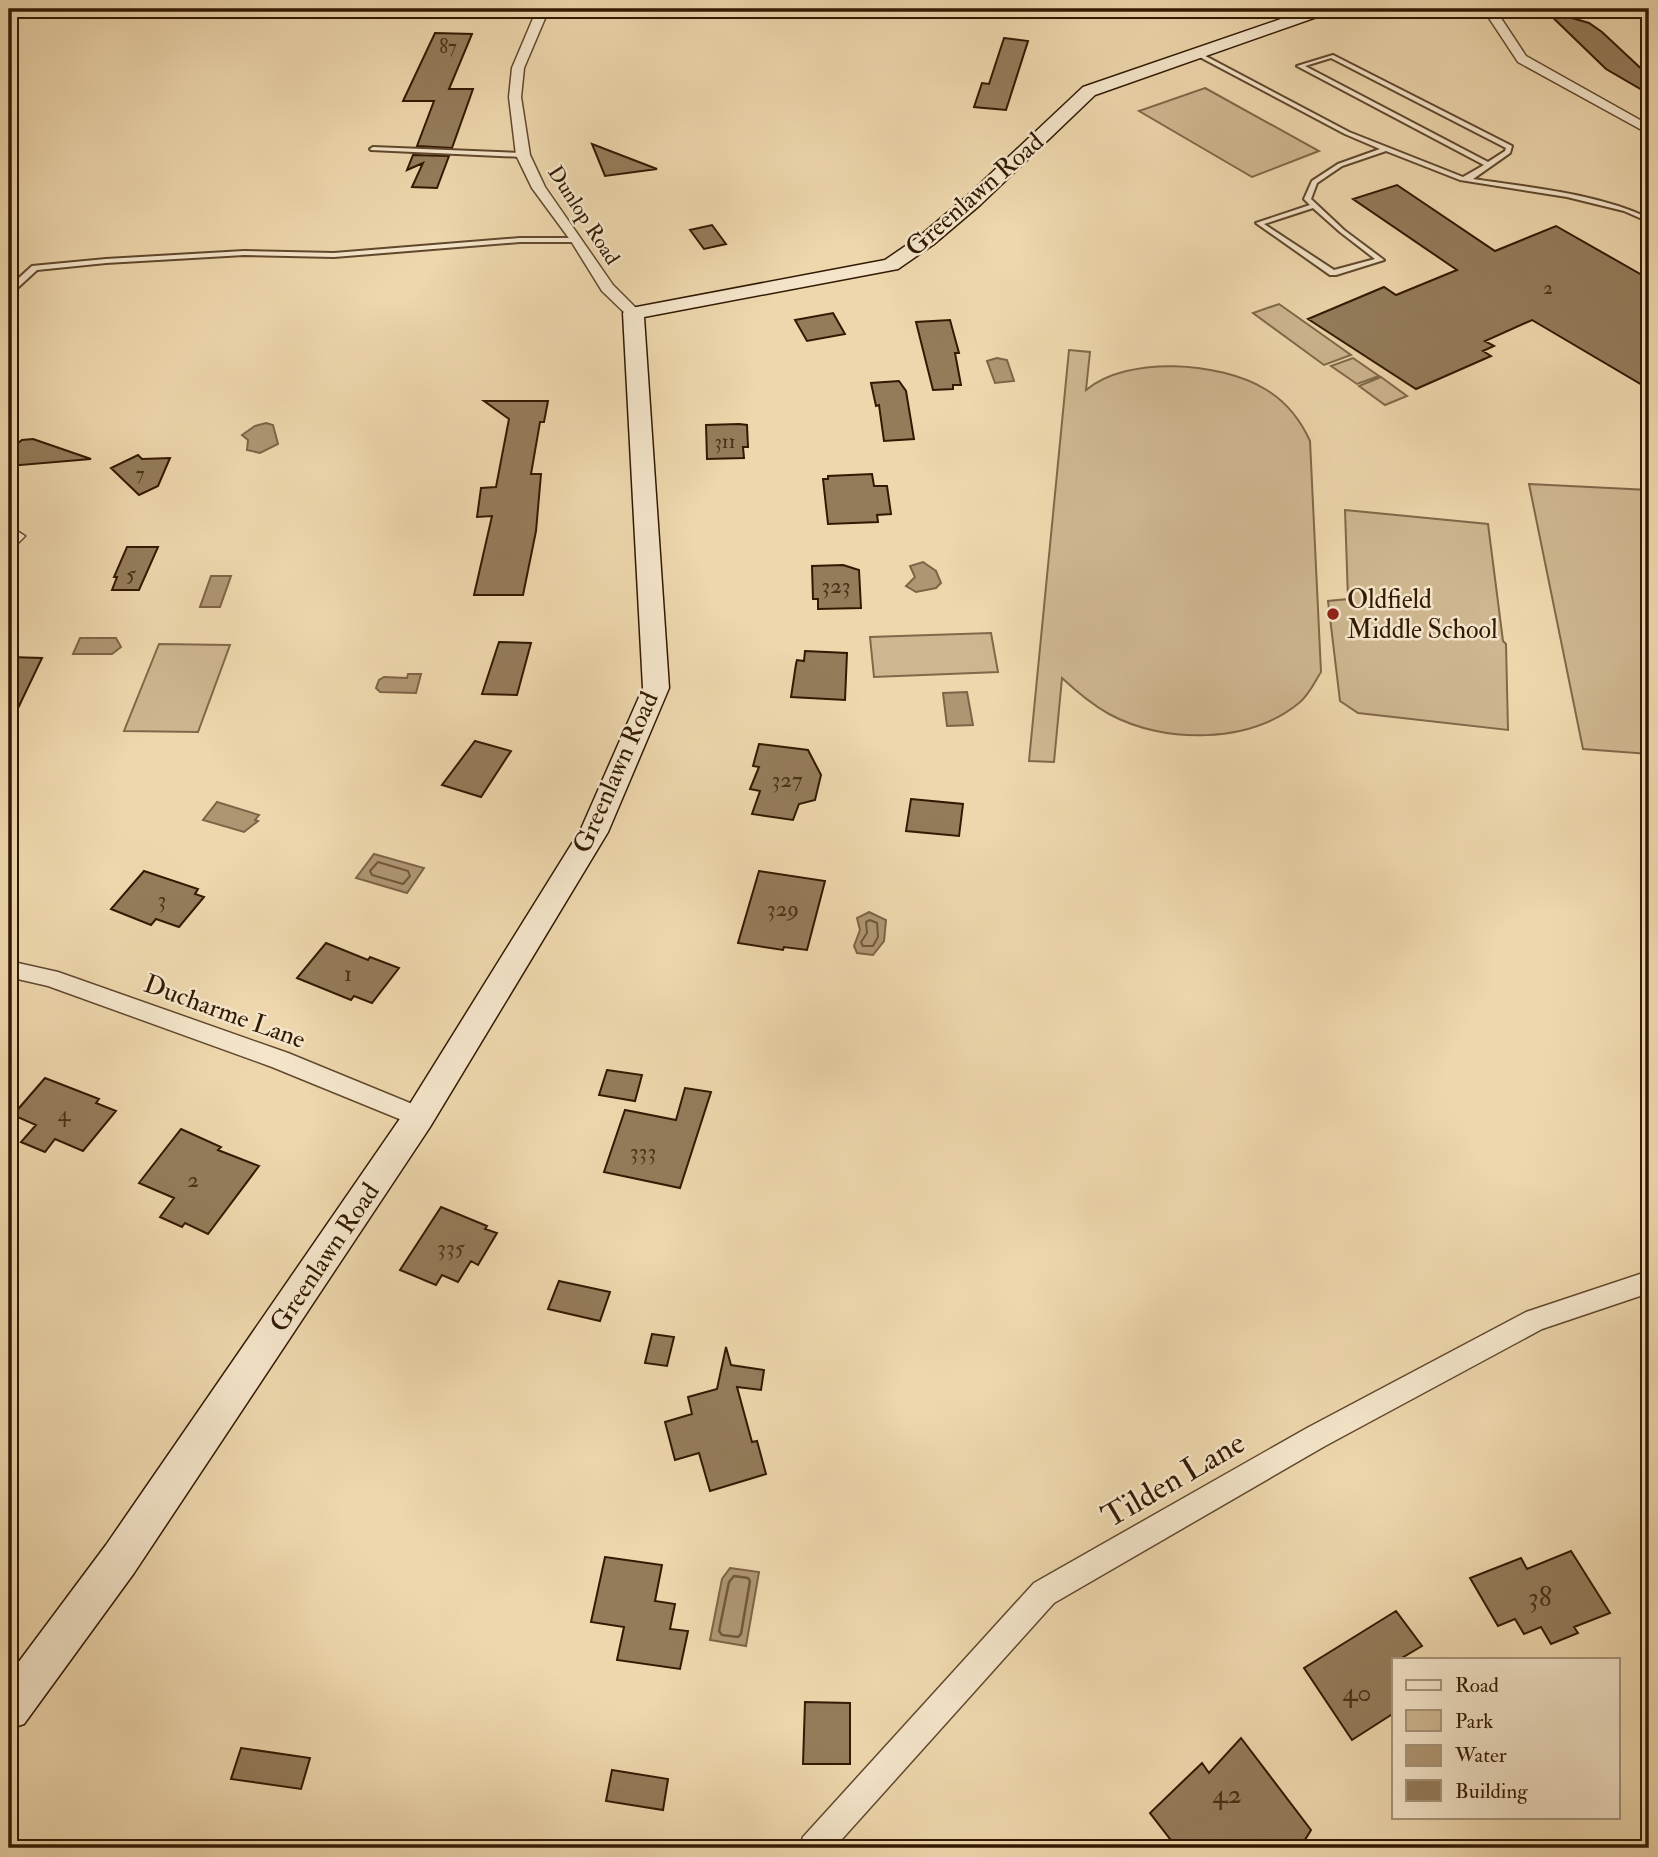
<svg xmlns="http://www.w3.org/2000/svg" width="1658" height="1857" viewBox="0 0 1658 1857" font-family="'IM FELL Double Pica',serif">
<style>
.green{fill:#ceb790;stroke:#806849;stroke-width:2}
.water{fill:#ae9673;stroke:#7c6446;stroke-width:2}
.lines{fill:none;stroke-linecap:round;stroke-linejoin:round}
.shore-far1{stroke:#70583a;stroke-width:2}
.shore{stroke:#70583a;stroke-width:2.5}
.building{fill:#947c5b;stroke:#321902;stroke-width:2}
.service-casing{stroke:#61482d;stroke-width:4}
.minor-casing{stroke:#61482d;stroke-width:3}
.secondary-casing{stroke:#321902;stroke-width:3}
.service{fill:#f4e5ca;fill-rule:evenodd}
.minor{fill:#f4e5ca;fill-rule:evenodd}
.secondary{fill:#f4e5ca;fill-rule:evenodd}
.poi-dot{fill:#8f2418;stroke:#f4e5ca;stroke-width:2.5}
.labels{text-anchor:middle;stroke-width:5;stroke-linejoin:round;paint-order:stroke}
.far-number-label{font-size:19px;fill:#4a3218}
.far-street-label{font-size:21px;fill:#321902;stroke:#f4e5ca}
.number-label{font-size:23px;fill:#4a3218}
.street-label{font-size:26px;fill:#321902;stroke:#f4e5ca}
.poi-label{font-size:26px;fill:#321902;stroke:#f4e5ca;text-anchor:start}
.near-number-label{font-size:28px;fill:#4a3218}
.near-street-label{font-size:32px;fill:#321902;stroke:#f4e5ca}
</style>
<rect width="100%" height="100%" fill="#eed7ad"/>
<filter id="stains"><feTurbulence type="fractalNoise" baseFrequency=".00286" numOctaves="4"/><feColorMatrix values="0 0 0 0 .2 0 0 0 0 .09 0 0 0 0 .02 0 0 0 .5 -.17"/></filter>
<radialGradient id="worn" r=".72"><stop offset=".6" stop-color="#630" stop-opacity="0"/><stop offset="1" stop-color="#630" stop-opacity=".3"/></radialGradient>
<!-- green -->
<path class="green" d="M 1205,88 L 1319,151 L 1252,177 L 1139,111 Z
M 1279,304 L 1351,355 L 1324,365 L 1253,313 Z
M 1069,350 L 1090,352 L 1086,390 C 1128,355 1220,362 1265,389 C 1287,402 1300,419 1310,441 L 1321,672 C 1314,683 1309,695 1299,703 C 1249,744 1164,744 1109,714 C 1091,704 1077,692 1062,678 L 1054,762 L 1029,761 Z
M 1353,358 L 1379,376 L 1357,384 L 1331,366 Z
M 1381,377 L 1407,396 L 1385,405 L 1359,386 Z
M 1529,484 L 1649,490 L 1649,754 L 1583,749 Z
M 1345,510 L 1488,524 L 1503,641 L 1506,644 L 1508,730 L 1358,713 L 1340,701 L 1328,601 L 1348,599 Z
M 991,633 L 998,672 L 874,677 L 870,637 Z
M 159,644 L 230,645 L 198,732 L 124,731 Z"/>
<!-- water -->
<path class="water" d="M 997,358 L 1007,360 L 1014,381 L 995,383 L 987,361 Z
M 266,423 L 273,425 L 278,444 L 260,453 L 247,450 L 248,440 L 242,435 L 255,426 Z
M 923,562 L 936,571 L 941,583 L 936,588 L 916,592 L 906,586 L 915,577 L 910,566 Z
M 211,576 L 231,576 L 220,607 L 200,607 Z
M 80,638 L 116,638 L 121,647 L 112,654 L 73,654 Z
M 408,674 L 421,674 L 416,693 L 380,692 L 376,688 L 379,680 L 384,677 L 407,678 Z
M 967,692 L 973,725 L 947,726 L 943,693 Z
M 217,802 L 259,815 L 255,820 L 258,821 L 244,832 L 203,820 Z
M 374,854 L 424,868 L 407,893 L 356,878 Z
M 869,912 L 886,920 L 884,941 L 873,955 L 857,953 L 854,946 L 860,930 L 857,918 Z
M 730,1568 L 759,1572 L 746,1646 L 710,1640 L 722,1579 Z"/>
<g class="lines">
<!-- shore-far1 -->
<path class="shore-far1" d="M 378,862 L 408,871 L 410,876 L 403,884 L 372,875 L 370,871 Z
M 870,920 L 877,923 L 878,937 L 873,946 L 863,946 L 861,942 L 867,933 L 866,922 Z"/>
<!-- shore -->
<path class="shore" d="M 734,1576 L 748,1578 L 750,1581 L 741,1634 L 738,1637 L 722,1635 L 719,1631 L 729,1582 Z"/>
</g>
<!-- building -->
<path class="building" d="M 1545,10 L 1589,23 L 1602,32 L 1649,76 L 1649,94 L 1606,69 Z
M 435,33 L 472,34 L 449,89 L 473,89 L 452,148 L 417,146 L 434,101 L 403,101 Z
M 1004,38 L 1028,41 L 1006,110 L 974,107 L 982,83 L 989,84 Z
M 592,144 L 657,169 L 605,176 Z
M 413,155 L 449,156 L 437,188 L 412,187 L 423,163 L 407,170 Z
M 1397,185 L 1495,251 L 1556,226 L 1649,279 L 1649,389 L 1532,320 L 1485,341 L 1494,346 L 1483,351 L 1491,356 L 1416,389 L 1308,319 L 1384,287 L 1396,295 L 1457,270 L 1353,199 Z
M 712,225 L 726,244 L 704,249 L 690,230 Z
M 833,313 L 845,334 L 807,341 L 795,320 Z
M 950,320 L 959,353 L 955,353 L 961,385 L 953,385 L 953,389 L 933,390 L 916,322 Z
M 899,381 L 906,391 L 914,439 L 884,441 L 879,405 L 876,406 L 871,383 Z
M 484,401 L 548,401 L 544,422 L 540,422 L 531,474 L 541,474 L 536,531 L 523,595 L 474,595 L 492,516 L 477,517 L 481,488 L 496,487 L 509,419 Z
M 739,424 L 747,425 L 748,447 L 743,447 L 744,458 L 707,459 L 706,425 Z
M 33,439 L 91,459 L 9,466 L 9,450 L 22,440 Z
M 138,455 L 142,459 L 170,458 L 158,486 L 139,495 L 111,468 Z
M 872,474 L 874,486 L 887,486 L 891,514 L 877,515 L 878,522 L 828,524 L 823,479 L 828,479 L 828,476 Z
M 127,547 L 158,547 L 139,590 L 112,590 L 117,577 L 114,577 Z
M 843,565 L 859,570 L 861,608 L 818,609 L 818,599 L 813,599 L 812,566 Z
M 499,642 L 531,643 L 517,695 L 482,694 Z
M 805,651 L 847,653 L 845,700 L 791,697 L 796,664 L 797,660 L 804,661 Z
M 9,657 L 42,658 L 9,727 Z
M 475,741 L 511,751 L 481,797 L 442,785 Z
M 759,744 L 808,750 L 821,775 L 815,800 L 799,804 L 793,820 L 752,814 L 760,791 L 750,789 L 759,767 L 753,766 Z
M 911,799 L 963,804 L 959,836 L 906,831 Z
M 144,871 L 198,889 L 195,894 L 204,897 L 179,927 L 156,919 L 151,925 L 111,909 Z
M 759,871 L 825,881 L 807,950 L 784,947 L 783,950 L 738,943 Z
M 326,943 L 368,960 L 370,957 L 399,968 L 372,1003 L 354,996 L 351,1000 L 297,978 Z
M 607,1070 L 642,1075 L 635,1101 L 599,1095 Z
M 45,1078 L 99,1099 L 96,1103 L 116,1111 L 83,1151 L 55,1139 L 45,1152 L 21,1142 L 36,1125 L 13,1115 Z
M 685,1088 L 711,1092 L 680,1188 L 604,1172 L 625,1110 L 676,1120 Z
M 181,1129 L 221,1147 L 218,1150 L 259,1166 L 208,1234 L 185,1223 L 182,1227 L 160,1217 L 174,1198 L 139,1183 Z
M 441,1207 L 487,1226 L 485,1229 L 497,1233 L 478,1265 L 471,1261 L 458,1282 L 442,1275 L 436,1285 L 400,1270 Z
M 559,1281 L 610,1292 L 600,1321 L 548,1309 Z
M 652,1334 L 674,1337 L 667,1366 L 645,1363 Z
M 726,1347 L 731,1365 L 764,1370 L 761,1390 L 737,1387 L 752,1442 L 757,1441 L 766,1474 L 710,1491 L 699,1453 L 675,1460 L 665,1422 L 692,1414 L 688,1397 L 717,1389 Z
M 1571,1551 L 1610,1613 L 1574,1627 L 1578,1633 L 1551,1644 L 1541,1627 L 1524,1634 L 1515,1619 L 1498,1626 L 1470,1578 L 1521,1558 L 1527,1569 Z
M 605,1557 L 662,1565 L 655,1601 L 675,1604 L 670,1629 L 688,1631 L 680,1669 L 617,1660 L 624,1627 L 591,1622 Z
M 1396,1611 L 1422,1646 L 1400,1659 L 1394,1659 L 1394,1713 L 1352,1740 L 1304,1668 Z
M 805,1702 L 850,1703 L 850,1764 L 803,1764 Z
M 1241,1738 L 1311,1830 L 1300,1848 L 1177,1848 L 1150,1813 L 1202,1763 L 1209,1773 Z
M 241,1748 L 310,1758 L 301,1789 L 231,1779 Z
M 612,1770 L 668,1779 L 663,1810 L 606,1801 Z"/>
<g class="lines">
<!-- service casing -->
<g class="service-casing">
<path id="service" d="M 1196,51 L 1349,132 L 1463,177 L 1484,165 L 1297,66 L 1333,55 L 1512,146 L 1510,153 L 1473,179 C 1532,188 1594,193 1649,218 L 1649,222 L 1624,211 L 1567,197 L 1460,180 L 1386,151 L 1342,166 L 1317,183 L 1311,199 L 1344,230 L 1384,260 L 1336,275 L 1330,275 L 1256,223 L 1310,205 L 1304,199 L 1312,181 L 1338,164 L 1380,149 L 1345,134 L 1194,54 L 1193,53 ZM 1331,58 L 1506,148 L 1505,151 L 1488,162 L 1305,66 ZM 1313,208 L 1340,232 L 1375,259 L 1334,270 L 1264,224 Z
M 373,147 L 523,153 L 526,155 L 523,157 L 371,150 L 370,149 Z
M 520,238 L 577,238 L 580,240 L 577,242 L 520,242 L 334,257 L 244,255 L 106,263 L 37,270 L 12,293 L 9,293 L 9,287 L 32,266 L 106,259 L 244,251 L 334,253 Z"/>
</g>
<!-- minor casing -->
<g class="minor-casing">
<path id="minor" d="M 537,9 L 549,9 L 524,68 L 521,97 L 530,155 L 545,187 L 613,285 L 638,310 L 640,313 L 638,316 L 628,316 L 602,291 L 571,241 L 532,188 L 516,155 L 509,97 L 512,68 Z
M 1483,9 L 1495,9 L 1526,56 L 1649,125 L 1649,134 L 1518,62 Z
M 17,531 L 25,536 L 15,546 L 9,547 L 9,534 Z
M 9,961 L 58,972 L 288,1053 L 427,1110 L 430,1117 L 427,1124 L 419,1127 L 272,1067 L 48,986 L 9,977 Z
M 1649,1271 L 1649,1293 L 1542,1329 L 1325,1446 L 1054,1603 L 834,1848 L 799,1848 L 803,1837 L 1034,1583 L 1307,1428 L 1526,1312 Z"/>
</g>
<!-- secondary casing -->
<g class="secondary-casing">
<path id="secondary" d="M 1310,9 L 1333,9 L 1331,12 L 1095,95 L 980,205 L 934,244 L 898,269 L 644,317 L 669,688 L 608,832 L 430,1127 L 134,1573 L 24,1724 L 9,1729 L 9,1675 L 106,1545 L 408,1107 L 581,829 L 643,688 L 623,313 L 626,309 L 885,260 L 920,236 L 966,197 L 1083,87 Z"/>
</g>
<!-- service -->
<use href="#service" class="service"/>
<!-- minor -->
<use href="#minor" class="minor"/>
<!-- secondary -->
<use href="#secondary" class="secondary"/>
</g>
<!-- markers -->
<circle class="poi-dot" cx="1333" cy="614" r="7"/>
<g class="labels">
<!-- far-number labels -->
<g class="far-number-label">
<text x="448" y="53">87</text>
<text x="1548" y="294">2</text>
<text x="725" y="448">311</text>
<text x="140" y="480">7</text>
</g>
<!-- far-street labels -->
<g class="far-street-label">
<text transform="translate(584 215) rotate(57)" y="7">Dunlop Road</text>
</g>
<!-- number labels -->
<g class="number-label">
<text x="131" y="581">5</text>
<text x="836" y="593">323</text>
<text x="787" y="787">327</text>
<text x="162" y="907">3</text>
<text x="783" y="916">329</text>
<text x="348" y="981">1</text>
<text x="64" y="1121">4</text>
<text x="643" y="1159">333</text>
<text x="193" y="1187">2</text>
<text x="451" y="1255">335</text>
</g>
<!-- street labels -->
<g class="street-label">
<text transform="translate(974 194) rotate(-41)" y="9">Greenlawn Road</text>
<text transform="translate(615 772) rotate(-66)" y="9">Greenlawn Road</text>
<text transform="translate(225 1011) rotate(20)" y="9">Ducharme Lane</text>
<text transform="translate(324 1257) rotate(-56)" y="9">Greenlawn Road</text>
</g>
<!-- poi labels -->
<g class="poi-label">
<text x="1347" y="608">Oldfield<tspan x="1347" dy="30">Middle School</tspan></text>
</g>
<!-- near-number labels -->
<g class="near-number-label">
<text x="1540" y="1606">38</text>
<text x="1357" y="1701">40</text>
<text x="1227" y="1803">42</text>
</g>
<!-- near-street labels -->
<g class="near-street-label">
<text transform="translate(1173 1479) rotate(-30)" y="11">Tilden Lane</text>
</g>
</g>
<!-- margin -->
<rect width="1658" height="1857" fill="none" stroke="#eed7ad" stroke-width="35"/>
<rect x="10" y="10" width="1637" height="1836" fill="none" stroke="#321902" stroke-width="3.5"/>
<rect x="18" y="18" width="1623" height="1822" fill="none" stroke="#321902" stroke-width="2"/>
<!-- legend -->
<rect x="1392" y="1658" width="228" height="161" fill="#f4e5ca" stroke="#a6937a" stroke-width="2"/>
<rect x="1406" y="1680" width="35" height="10" fill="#f4e5ca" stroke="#a6937a" stroke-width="2"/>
<text x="1455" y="1692" font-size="21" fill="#321902">Road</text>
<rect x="1406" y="1710" width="35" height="21" fill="#ceb790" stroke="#a6937a" stroke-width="2"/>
<text x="1455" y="1728" font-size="21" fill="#321902">Park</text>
<rect x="1406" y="1745" width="35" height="21" fill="#ae9673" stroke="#a6937a" stroke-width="2"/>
<text x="1455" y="1762" font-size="21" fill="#321902">Water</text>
<rect x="1406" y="1780" width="35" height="21" fill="#947c5b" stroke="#a6937a" stroke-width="2"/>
<text x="1455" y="1798" font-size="21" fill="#321902">Building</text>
<rect width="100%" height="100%" filter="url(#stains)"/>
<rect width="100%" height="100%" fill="url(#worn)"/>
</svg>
